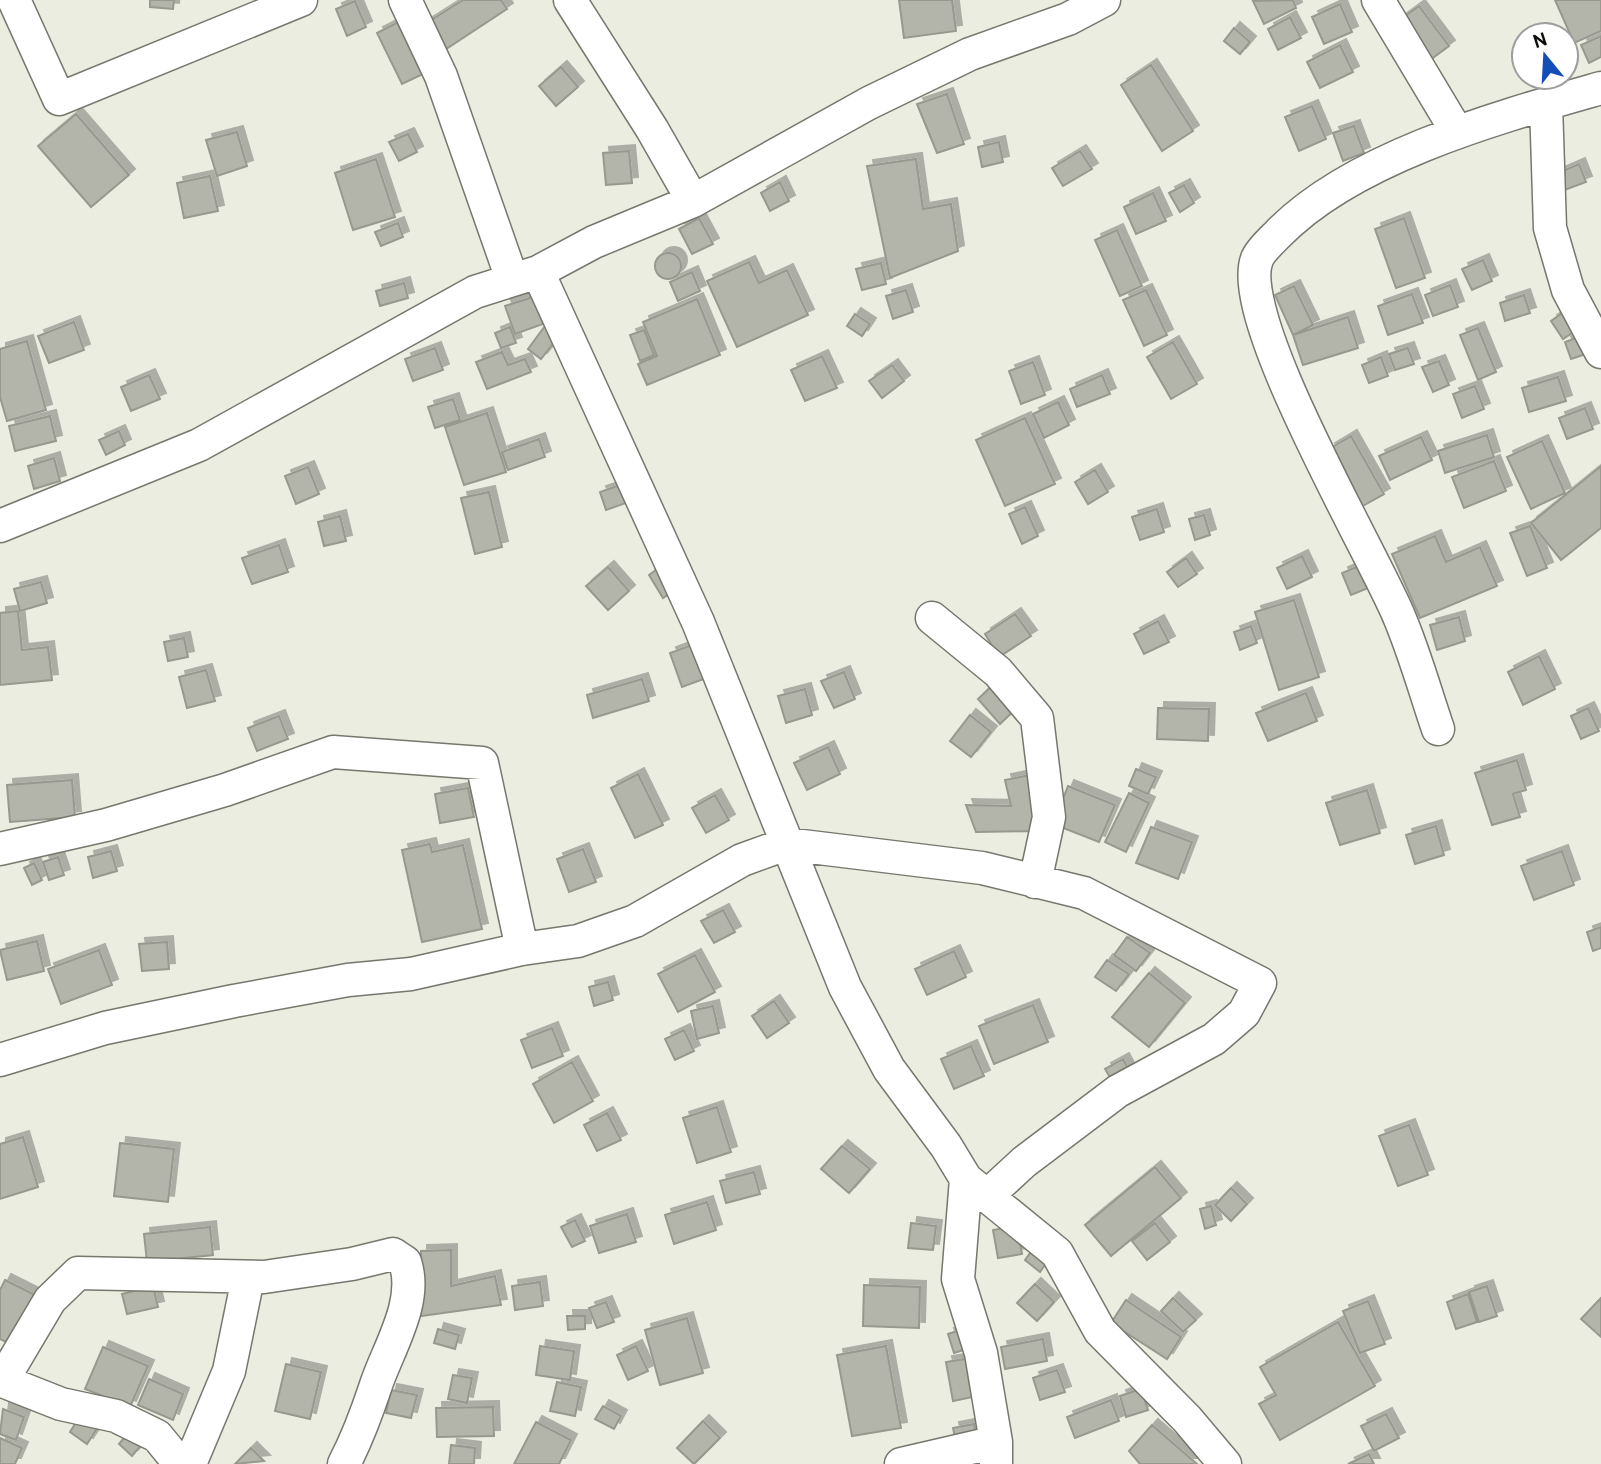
<svg xmlns="http://www.w3.org/2000/svg" width="1601" height="1464" viewBox="0 0 1601 1464" font-family="Overpass,sans-serif">
<style>
.building{fill:#b4b5aa;stroke:#97988e;stroke-width:2;filter:url(#shadow)}
.lines{fill:none;stroke-linecap:round;stroke-linejoin:round}
.minor-casing{stroke:#76776d;stroke-width:35}
.minor{stroke:#fff;stroke-width:32}
</style>
<defs>
<filter id="shadow"><feDropShadow dx="6" dy="-6" stdDeviation="0" flood-color="#0004"/></filter>
</defs>
<rect width="100%" height="100%" fill="#ebede1"/>
<!-- building -->
<path class="building" d="M 150,0 L 174,0 L 173,9 L 150,7 Z
M 463,0 L 501,0 L 507,9 L 443,51 L 425,24 Z
M 899,0 L 952,0 L 956,31 L 904,38 Z
M 1293,0 L 1296,8 L 1264,24 L 1253,1 Z
M 1555,0 L 1601,0 L 1601,31 L 1574,43 Z
M 355,1 L 366,27 L 347,36 L 336,9 Z
M 1340,4 L 1352,32 L 1324,44 L 1312,17 Z
M 1419,6 L 1449,46 L 1430,60 L 1401,19 Z
M 1290,17 L 1301,38 L 1278,50 L 1268,29 Z
M 400,21 L 425,73 L 402,84 L 377,33 Z
M 1234,28 L 1250,42 L 1240,54 L 1224,41 Z
M 1601,36 L 1601,57 L 1589,63 L 1581,45 Z
M 1340,45 L 1353,72 L 1320,88 L 1307,62 Z
M 1151,65 L 1193,131 L 1162,151 L 1121,85 Z
M 561,67 L 578,87 L 556,106 L 539,86 Z
M 947,94 L 964,144 L 937,153 L 917,104 Z
M 1312,106 L 1326,139 L 1299,151 L 1285,117 Z
M 76,114 L 129,175 L 91,207 L 38,146 Z
M 1354,126 L 1364,153 L 1343,161 L 1333,133 Z
M 237,132 L 247,166 L 217,176 L 206,140 Z
M 408,134 L 417,152 L 399,161 L 389,142 Z
M 999,142 L 1003,162 L 982,167 L 978,147 Z
M 629,151 L 632,183 L 606,185 L 603,153 Z
M 1080,151 L 1092,169 L 1063,186 L 1052,168 Z
M 376,159 L 395,217 L 353,230 L 335,173 Z
M 916,159 L 923,209 L 951,204 L 958,251 L 890,278 L 867,166 Z
M 1579,164 L 1586,182 L 1562,191 L 1556,174 Z
M 210,176 L 218,211 L 184,218 L 177,183 Z
M 780,182 L 789,201 L 770,211 L 761,193 Z
M 1184,185 L 1194,203 L 1180,212 L 1169,193 Z
M 1153,193 L 1166,221 L 1136,234 L 1124,207 Z
M 699,218 L 713,244 L 692,254 L 679,229 Z
M 1404,218 L 1425,278 L 1396,288 L 1375,229 Z
M 398,223 L 403,237 L 381,246 L 375,232 Z
M 1117,230 L 1142,286 L 1120,296 L 1095,240 Z
M655 266a13 13 0 1 1 26 0a13 13 0 1 1-26 0Z
M 1483,260 L 1492,281 L 1472,290 L 1462,269 Z
M 749,262 L 759,283 L 787,270 L 808,315 L 737,347 L 707,281 Z
M 881,263 L 886,284 L 862,290 L 856,269 Z
M 692,272 L 700,291 L 678,301 L 670,282 Z
M 404,283 L 408,298 L 380,306 L 376,291 Z
M 1450,285 L 1458,307 L 1433,316 L 1425,295 Z
M 1294,286 L 1313,325 L 1293,335 L 1275,295 Z
M 906,290 L 913,312 L 893,319 L 886,296 Z
M 1146,290 L 1167,335 L 1144,346 L 1123,300 Z
M 1412,294 L 1423,323 L 1388,335 L 1378,306 Z
M 1524,295 L 1530,313 L 1505,321 L 1500,303 Z
M 533,297 L 543,324 L 515,334 L 505,306 Z
M 697,299 L 720,355 L 647,385 L 638,364 L 657,356 L 643,322 Z
M 1572,306 L 1584,325 L 1563,339 L 1551,321 Z
M 855,314 L 870,324 L 862,336 L 847,326 Z
M 1348,317 L 1358,348 L 1303,365 L 1293,335 Z
M 74,322 L 84,350 L 49,363 L 38,336 Z
M 545,326 L 559,336 L 541,359 L 528,349 Z
M 510,327 L 516,343 L 501,348 L 495,333 Z
M 1478,328 L 1496,372 L 1478,380 L 1460,335 Z
M 644,330 L 654,355 L 640,361 L 630,335 Z
M 1586,334 L 1592,352 L 1571,359 L 1565,342 Z
M 27,341 L 46,410 L 7,421 L 0,397 L 0,349 Z
M 1173,342 L 1197,384 L 1171,399 L 1147,357 Z
M 435,348 L 443,370 L 413,381 L 405,359 Z
M 1408,348 L 1414,364 L 1395,370 L 1389,354 Z
M 502,352 L 508,365 L 525,359 L 531,372 L 487,389 L 476,362 Z
M 822,356 L 837,388 L 805,401 L 791,370 Z
M 1381,357 L 1388,376 L 1369,383 L 1362,365 Z
M 1439,361 L 1449,385 L 1433,392 L 1422,367 Z
M 1033,362 L 1045,395 L 1021,404 L 1009,371 Z
M 892,365 L 904,381 L 882,398 L 869,381 Z
M 149,375 L 160,399 L 131,411 L 121,387 Z
M 1102,375 L 1110,394 L 1077,407 L 1070,389 Z
M 1558,377 L 1566,401 L 1529,412 L 1522,388 Z
M 1475,386 L 1484,409 L 1462,418 L 1453,394 Z
M 453,399 L 460,420 L 435,428 L 428,407 Z
M 1058,402 L 1069,425 L 1044,438 L 1033,414 Z
M 1585,408 L 1593,429 L 1567,439 L 1559,418 Z
M 487,413 L 506,472 L 464,485 L 445,427 Z
M 50,416 L 56,441 L 15,451 L 9,426 Z
M 1025,418 L 1055,484 L 1005,506 L 976,440 Z
M 119,431 L 125,445 L 106,455 L 99,440 Z
M 1487,435 L 1494,457 L 1445,473 L 1438,451 Z
M 1351,436 L 1384,494 L 1361,507 L 1329,449 Z
M 1421,437 L 1432,460 L 1390,480 L 1379,456 Z
M 539,439 L 545,457 L 508,470 L 502,452 Z
M 1542,441 L 1565,493 L 1531,509 L 1507,457 Z
M 54,458 L 60,481 L 34,489 L 28,466 Z
M 1494,461 L 1506,491 L 1464,508 L 1452,477 Z
M 1601,466 L 1601,528 L 1561,560 L 1531,523 Z
M 308,467 L 319,494 L 296,504 L 285,476 Z
M 1095,470 L 1108,492 L 1088,504 L 1075,482 Z
M 620,485 L 626,503 L 606,510 L 600,492 Z
M 489,492 L 502,547 L 475,554 L 461,498 Z
M 1025,507 L 1038,536 L 1022,544 L 1009,514 Z
M 1157,509 L 1164,532 L 1140,540 L 1132,517 Z
M 1204,515 L 1210,535 L 1195,540 L 1189,519 Z
M 340,516 L 346,541 L 324,546 L 318,522 Z
M 1530,526 L 1547,568 L 1527,576 L 1510,533 Z
M 1435,536 L 1446,562 L 1480,547 L 1497,586 L 1420,618 L 1392,554 Z
M 279,545 L 288,572 L 252,584 L 242,558 Z
M 1302,556 L 1312,577 L 1287,589 L 1277,568 Z
M 1186,558 L 1197,574 L 1178,587 L 1167,572 Z
M 1369,562 L 1378,584 L 1351,595 L 1342,573 Z
M 663,565 L 678,588 L 663,598 L 649,575 Z
M 608,567 L 629,591 L 608,610 L 586,586 Z
M 41,582 L 47,603 L 20,611 L 14,589 Z
M 1294,600 L 1319,677 L 1279,690 L 1255,612 Z
M 18,611 L 22,650 L 48,647 L 52,680 L 0,685 L 0,613 Z
M 1015,614 L 1031,636 L 999,657 L 985,634 Z
M 1459,617 L 1465,641 L 1437,650 L 1430,625 Z
M 1158,621 L 1169,642 L 1144,654 L 1134,634 Z
M 1251,626 L 1257,643 L 1240,650 L 1234,632 Z
M 184,638 L 188,657 L 168,661 L 164,642 Z
M 700,642 L 712,676 L 682,687 L 670,653 Z
M 1539,656 L 1555,689 L 1523,705 L 1508,672 Z
M 206,670 L 215,701 L 187,708 L 179,677 Z
M 844,672 L 855,699 L 834,708 L 821,681 Z
M 642,679 L 649,701 L 593,718 L 587,695 Z
M 996,682 L 1019,706 L 1000,724 L 978,699 Z
M 805,689 L 812,715 L 786,723 L 778,696 Z
M 1306,693 L 1317,721 L 1268,741 L 1256,713 Z
M 1158,708 L 1209,709 L 1208,741 L 1157,739 Z
M 1588,708 L 1599,731 L 1581,739 L 1571,716 Z
M 970,715 L 991,732 L 971,757 L 950,741 Z
M 279,716 L 288,739 L 257,751 L 248,728 Z
M 828,747 L 840,774 L 807,790 L 794,763 Z
M 1517,760 L 1526,790 L 1513,794 L 1520,817 L 1492,825 L 1475,773 Z
M 1136,769 L 1156,777 L 1148,794 L 1129,786 Z
M 638,774 L 663,825 L 635,838 L 611,788 Z
M 1030,775 L 1040,831 L 976,832 L 966,805 L 1011,806 L 1005,780 Z
M 72,780 L 75,817 L 10,822 L 7,785 Z
M 1068,786 L 1115,805 L 1099,842 L 1053,824 Z
M 468,788 L 474,817 L 440,823 L 435,794 Z
M 1367,790 L 1380,833 L 1340,845 L 1326,803 Z
M 1129,793 L 1149,803 L 1126,852 L 1105,842 Z
M 715,795 L 729,820 L 706,833 L 692,808 Z
M 1436,826 L 1444,855 L 1415,864 L 1406,835 Z
M 1151,827 L 1192,842 L 1178,879 L 1136,863 Z
M 430,844 L 432,852 L 463,845 L 482,929 L 422,942 L 402,850 Z
M 583,849 L 596,882 L 569,892 L 557,859 Z
M 111,851 L 117,871 L 93,878 L 88,857 Z
M 1562,851 L 1574,885 L 1534,900 L 1521,866 Z
M 58,857 L 64,875 L 49,880 L 43,862 Z
M 34,863 L 42,880 L 32,885 L 24,868 Z
M 723,910 L 735,932 L 714,943 L 701,921 Z
M 1601,927 L 1601,948 L 1593,951 L 1587,932 Z
M 1127,937 L 1150,953 L 1136,971 L 1114,955 Z
M 37,941 L 44,971 L 7,980 L 0,950 Z
M 167,942 L 169,969 L 142,971 L 139,944 Z
M 99,950 L 112,985 L 61,1004 L 48,969 Z
M 954,951 L 966,977 L 927,995 L 915,969 Z
M 695,955 L 715,992 L 678,1012 L 658,974 Z
M 1107,960 L 1129,974 L 1116,991 L 1095,977 Z
M 1149,973 L 1185,1003 L 1149,1047 L 1112,1017 Z
M 608,982 L 613,1000 L 594,1006 L 589,987 Z
M 774,1001 L 789,1023 L 767,1038 L 752,1016 Z
M 1033,1005 L 1048,1042 L 994,1064 L 979,1026 Z
M 713,1006 L 719,1033 L 697,1039 L 691,1011 Z
M 552,1028 L 563,1056 L 532,1068 L 521,1040 Z
M 684,1030 L 694,1051 L 675,1060 L 665,1039 Z
M 971,1046 L 984,1076 L 954,1089 L 941,1059 Z
M 1123,1059 L 1132,1076 L 1115,1086 L 1105,1069 Z
M 572,1062 L 593,1101 L 554,1123 L 533,1084 Z
M 717,1107 L 731,1152 L 697,1163 L 683,1118 Z
M 607,1113 L 621,1140 L 597,1151 L 584,1125 Z
M 1409,1125 L 1428,1175 L 1398,1186 L 1379,1136 Z
M 23,1137 L 38,1187 L 0,1199 L 0,1144 Z
M 120,1143 L 174,1149 L 168,1202 L 114,1196 Z
M 842,1146 L 870,1169 L 849,1193 L 821,1169 Z
M 1155,1167 L 1181,1198 L 1111,1256 L 1085,1225 Z
M 754,1172 L 760,1194 L 726,1203 L 720,1181 Z
M 1231,1188 L 1247,1204 L 1231,1221 L 1215,1205 Z
M 707,1202 L 716,1230 L 674,1244 L 665,1215 Z
M 1211,1206 L 1216,1225 L 1205,1229 L 1200,1209 Z
M 627,1214 L 636,1242 L 599,1253 L 590,1226 Z
M 575,1220 L 585,1241 L 572,1247 L 561,1227 Z
M 911,1223 L 936,1226 L 933,1250 L 908,1248 Z
M 1155,1223 L 1170,1242 L 1147,1260 L 1132,1241 Z
M 1017,1226 L 1022,1254 L 998,1258 L 993,1230 Z
M 210,1227 L 213,1255 L 147,1262 L 144,1234 Z
M 1033,1249 L 1048,1260 L 1040,1272 L 1025,1260 Z
M 451,1250 L 451,1286 L 495,1276 L 501,1305 L 421,1316 L 421,1251 Z
M 5,1280 L 43,1299 L 17,1348 L 0,1339 L 0,1290 Z
M 540,1282 L 543,1306 L 515,1310 L 512,1286 Z
M 1035,1284 L 1054,1302 L 1037,1321 L 1017,1303 Z
M 864,1285 L 920,1287 L 919,1328 L 863,1326 Z
M 153,1286 L 158,1307 L 127,1314 L 122,1294 Z
M 1487,1286 L 1497,1316 L 1479,1322 L 1469,1292 Z
M 1468,1294 L 1477,1322 L 1456,1329 L 1447,1302 Z
M 1173,1298 L 1196,1320 L 1183,1332 L 1161,1311 Z
M 1601,1298 L 1601,1337 L 1581,1319 Z
M 1126,1300 L 1181,1337 L 1167,1359 L 1111,1323 Z
M 1368,1301 L 1385,1344 L 1360,1353 L 1343,1311 Z
M 606,1302 L 614,1322 L 597,1328 L 589,1308 Z
M 567,1316 L 585,1316 L 585,1329 L 568,1330 Z
M 687,1318 L 703,1373 L 660,1385 L 645,1330 Z
M 1338,1322 L 1375,1386 L 1280,1440 L 1259,1404 L 1276,1395 L 1260,1367 Z
M 967,1328 L 973,1347 L 954,1353 L 948,1334 Z
M 438,1329 L 459,1335 L 455,1349 L 434,1343 Z
M 1043,1339 L 1047,1361 L 1005,1369 L 1001,1347 Z
M 540,1346 L 574,1351 L 570,1380 L 536,1375 Z
M 636,1346 L 648,1371 L 628,1380 L 617,1355 Z
M 886,1346 L 901,1428 L 852,1436 L 837,1355 Z
M 103,1347 L 148,1366 L 130,1407 L 85,1389 Z
M 971,1358 L 977,1396 L 953,1401 L 946,1362 Z
M 286,1364 L 321,1372 L 310,1419 L 275,1411 Z
M 1057,1370 L 1065,1392 L 1040,1400 L 1033,1378 Z
M 453,1375 L 472,1378 L 467,1403 L 448,1399 Z
M 149,1379 L 183,1394 L 173,1420 L 138,1405 Z
M 557,1382 L 581,1387 L 575,1416 L 550,1411 Z
M 1141,1389 L 1148,1410 L 1126,1417 L 1120,1396 Z
M 391,1390 L 417,1395 L 411,1418 L 386,1413 Z
M 1111,1400 L 1119,1421 L 1075,1438 L 1067,1417 Z
M 603,1406 L 621,1416 L 614,1429 L 595,1419 Z
M 493,1407 L 494,1436 L 437,1437 L 436,1408 Z
M 3,1409 L 24,1417 L 16,1440 L 0,1434 Z
M 1386,1414 L 1399,1438 L 1374,1451 L 1361,1426 Z
M 80,1416 L 98,1427 L 87,1444 L 70,1432 Z
M 703,1421 L 720,1438 L 694,1464 L 677,1448 Z
M 536,1422 L 571,1440 L 559,1464 L 514,1464 Z
M 974,1424 L 977,1441 L 957,1446 L 953,1428 Z
M 1152,1425 L 1197,1464 L 1140,1464 L 1129,1451 Z
M 133,1427 L 147,1438 L 132,1456 L 119,1444 Z
M 0,1438 L 22,1448 L 15,1464 L 0,1464 Z
M 451,1445 L 475,1448 L 474,1464 L 449,1464 Z
M 251,1448 L 264,1461 L 235,1464 Z
M 1369,1454 L 1374,1464 L 1348,1464 Z"/>
<g class="lines">
<!-- minor casing -->
<g class="minor-casing">
<path id="minor" d="M 14,0 L 59,99 L 301,0
M 405,0 L 441,76 L 512,279
M 570,0 L 652,129 L 693,201
M 1378,0 L 1457,132
M 1546,104 L 1550,228 L 1568,290 L 1601,352
M 538,272 L 698,622 L 845,987 L 889,1069 L 946,1146 L 966,1179 L 1057,1253 L 1100,1331 L 1187,1419 L 1225,1464
M 0,526 L 199,445 L 475,292 L 538,272 L 594,242 L 693,201 L 869,103 L 970,54 L 1068,19 L 1104,0
M 932,618 L 998,672 L 1037,718 L 1049,817 L 1035,882
M 1438,729 C 1425,691 1414,651 1398,614 C 1371,550 1234,317 1257,259 C 1260,251 1271,241 1277,235 C 1352,157 1499,117 1601,88
M 0,849 L 106,825 L 225,790 L 333,752 L 482,763 L 522,949
M 0,1060 L 105,1028 L 234,1001 L 348,980 L 411,974 L 522,949 L 578,941 L 635,921 L 742,860 L 786,844 L 982,868 L 1084,893 L 1260,983 L 1244,1013 L 1214,1039 L 1118,1091 L 1024,1162 L 986,1197
M 966,1179 L 958,1279 L 981,1353 L 996,1442 L 996,1464
M 0,1380 L 61,1404 L 116,1416 L 157,1436 L 180,1464
M 2,1381 L 50,1300 L 78,1273 L 264,1277 L 352,1264 L 393,1254 L 405,1262 C 419,1303 387,1350 375,1388 C 366,1415 357,1439 344,1464
M 190,1464 L 229,1371 L 248,1278
M 901,1464 L 996,1442"/>
</g>
<!-- minor -->
<use href="#minor" class="minor"/>
</g>
<!-- north arrow -->
<g transform="translate(1545 56) rotate(342)"><circle r="33" fill="#ffffff" stroke="#9e9e9d" stroke-width="2"/>
<path d="M0-5L12 26L0 18L-12 26Z" fill="#134db8"/>
<text y="-10" font-size="19" font-weight="bold" text-anchor="middle" fill="#0d0d0a">N</text>
</g>
</svg>
